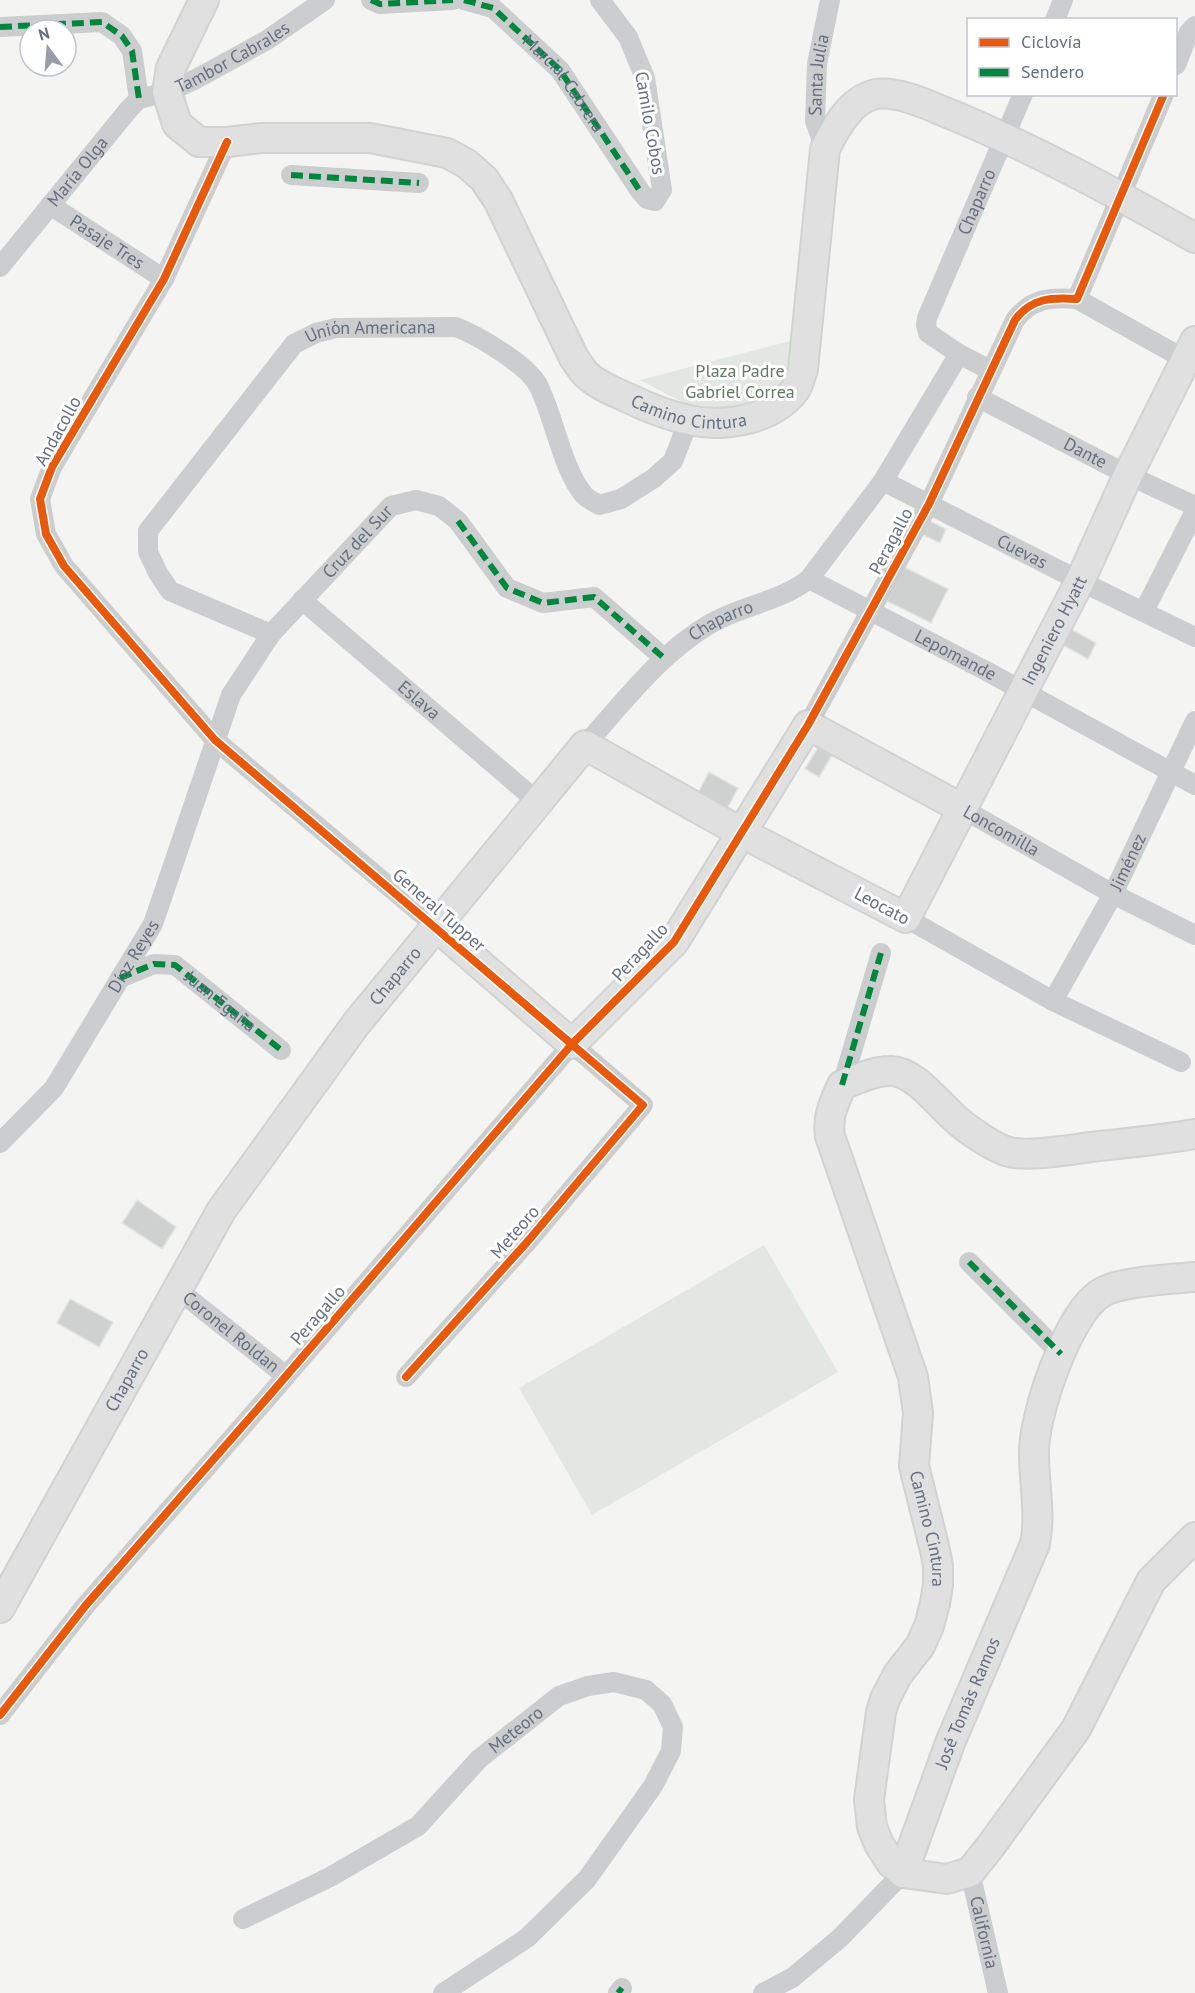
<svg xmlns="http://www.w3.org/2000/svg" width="1195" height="1993" viewBox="0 0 1195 1993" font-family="'PT Sans',sans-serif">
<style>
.green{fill:#e3e7e1}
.building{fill:#cfd0d0;stroke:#e3e3e2;stroke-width:1.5}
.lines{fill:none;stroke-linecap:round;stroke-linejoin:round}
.secondary-casing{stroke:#d1d2d2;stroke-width:32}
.street{stroke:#cccdce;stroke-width:20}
.secondary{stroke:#e0e0e1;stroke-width:28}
.quiet{stroke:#00873e;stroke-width:6;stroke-dasharray:12 6;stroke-linecap:butt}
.cycleway-casing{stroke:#fff;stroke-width:11}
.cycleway{stroke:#e8590c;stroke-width:8}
.labels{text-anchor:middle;stroke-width:6;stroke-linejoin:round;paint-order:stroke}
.street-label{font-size:18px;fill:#656f82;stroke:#fff}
.park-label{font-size:18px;fill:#647964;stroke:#fff}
</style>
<rect width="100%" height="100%" fill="#f4f4f3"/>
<!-- green -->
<path class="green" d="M 790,341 L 790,382 L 754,406 L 706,415 L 640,380 Z
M 764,1245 L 838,1372 L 592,1515 L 519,1388 Z"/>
<!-- building -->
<path class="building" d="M 928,520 L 946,529 L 940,543 L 921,534 Z
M 904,567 L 948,589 L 931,623 L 887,601 Z
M 1060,623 L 1096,643 L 1088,659 L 1052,639 Z
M 820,744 L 834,752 L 819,777 L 805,769 Z
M 709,772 L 738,788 L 727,809 L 698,793 Z
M 137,1200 L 176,1227 L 162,1249 L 122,1223 Z
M 70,1299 L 113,1322 L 99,1347 L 57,1323 Z"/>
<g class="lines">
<!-- secondary casing -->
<g class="secondary-casing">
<g id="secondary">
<path id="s17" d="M 204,0 L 171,68 L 167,92 L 177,124 L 199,142 L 227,142 L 261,138 L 370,138 L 447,153 L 467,164 L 484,179 L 498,200 L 574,358 C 578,363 582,371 588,376 C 599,386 615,392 628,398 C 647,407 668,416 689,420 C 724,428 772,420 795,390 C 799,384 801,375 803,369 L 825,149 C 836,127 850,100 876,94 C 899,90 934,108 955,116 C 1038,151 1117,194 1195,238"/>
<path d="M 436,926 L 572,1044 L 674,942 L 808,725 L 963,809"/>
<path id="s18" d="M 1195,1134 C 1161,1140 1125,1143 1091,1147 C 1069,1150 1029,1157 1009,1152 C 996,1149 968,1130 958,1121 C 940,1106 914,1070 890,1071 C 873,1071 858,1079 842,1085 C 834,1103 827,1116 830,1136 L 913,1377 L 918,1413 L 914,1466 L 935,1550 L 938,1566 L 938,1585 L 935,1603 L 929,1626 L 920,1646 L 898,1674 L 885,1699 L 881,1712 L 869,1800 L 872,1827 L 879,1844 L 891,1863 L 903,1873 L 947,1879 L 970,1872 L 990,1847 L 1076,1729 L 1151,1581 L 1195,1537"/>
<path id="s19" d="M 0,1608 L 221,1211 L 356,1024 L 585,745 L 742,833 L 906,918 L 1080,581 L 1128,475 L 1195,341"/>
<path id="s20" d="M 903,1873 L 950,1743 L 1035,1544 C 1041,1514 1034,1485 1034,1454 C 1033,1416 1068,1313 1101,1293 C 1120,1281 1171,1279 1195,1277"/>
</g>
</g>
<!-- street -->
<g class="street">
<path d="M 371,0 L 380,4 L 453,0"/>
<path d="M 464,0 L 493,8 L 560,70 L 640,191 L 647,199 L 655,201 L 662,190 L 645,78 L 628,37 L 600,0"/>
<path d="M 1055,20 L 1063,0"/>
<path d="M 0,27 L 102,22 L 122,36 L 132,51 L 139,99"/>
<path d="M 1176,65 L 1189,32 L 1195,26"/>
<path d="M 227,142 L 164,279 L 52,467 L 40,499 L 46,534 L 64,566 L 215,740 L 436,926"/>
<path id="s1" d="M 825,149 L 815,121 L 817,64 L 830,0"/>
<path d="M 291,175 L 419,183"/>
<path id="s2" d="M 50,205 L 164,279"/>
<path id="s3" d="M 0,267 L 129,109 L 139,99 L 167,92 L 196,79 L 267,40 L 325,0"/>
<path d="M 1077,299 L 1186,360"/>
<path id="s4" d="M 990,370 L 959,354 L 928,333 L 926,325 L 927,318 L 1023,94"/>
<path id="s5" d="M 977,397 L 1128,475 L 1195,506"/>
<path id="s6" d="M 883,481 L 1080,581 L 1195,637"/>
<path id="s7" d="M 809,579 L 990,673 L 1195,785"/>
<path id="s8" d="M 302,600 L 538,802"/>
<path d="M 1144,611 L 1195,511"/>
<path id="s9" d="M 271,634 L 170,591 L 158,573 L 148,552 L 148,531 L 294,344 L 316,333 L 336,328 L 456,327 C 479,336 526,364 538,385 C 554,416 562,469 584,495 C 588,499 594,502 599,505 L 621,499 L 654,478 L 673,461 L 689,420"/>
<path d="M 808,725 L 929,504 L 1015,320 C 1031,298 1052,297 1077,299 L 1164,94"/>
<path id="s10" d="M 585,745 C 623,703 660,653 710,624 C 742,605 780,602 809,579 L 883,481 L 959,354"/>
<path id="s11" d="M 963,809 L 1113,894 L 1195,935"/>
<path d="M 906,918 L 1053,1001 L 1181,1062"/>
<path d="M 120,978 L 154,964 L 175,965 L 281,1050"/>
<path id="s12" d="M 1053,1001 L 1113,894 L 1195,721"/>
<path d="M 842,1085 L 881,953"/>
<path id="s13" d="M 0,1143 L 54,1088 L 153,924 L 231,695 L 271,634 L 391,506 L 416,500 L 439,506 L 458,521 L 507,588 L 543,603 L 594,597 L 664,658"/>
<path d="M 969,1262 L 1061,1354"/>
<path id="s14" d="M 177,1289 L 286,1376"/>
<path d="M 0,1715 L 86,1605 L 268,1397 L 572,1044 L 643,1105 L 528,1241 L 406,1377"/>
<path id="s15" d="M 970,1872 L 998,1993"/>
<path id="s16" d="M 243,1919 L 330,1877 L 418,1826 L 479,1759 L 559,1696 L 588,1686 L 614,1682 L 646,1690 L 662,1704 L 673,1727 L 671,1751 L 653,1786 L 587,1879 L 527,1938 L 443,1993"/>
<path d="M 618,1993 L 622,1988"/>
<path d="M 763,1993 L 792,1978 L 840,1938 L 903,1873"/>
</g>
<!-- secondary -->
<use href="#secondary" class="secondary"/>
<!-- quiet -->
<g class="quiet">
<path d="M 371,0 L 380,4 L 453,0"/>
<path id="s21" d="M 464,0 L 493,8 L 560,70 L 640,191"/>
<path d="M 0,27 L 102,22 L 122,36 L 132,51 L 139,99"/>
<path d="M 291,175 L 419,183"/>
<path d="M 458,521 L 507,588 L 543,603 L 594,597 L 664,658"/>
<path id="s22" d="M 120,978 L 154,964 L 175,965 L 281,1050"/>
<path d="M 842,1085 L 881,953"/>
<path d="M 969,1262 L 1061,1354"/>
<path d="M 618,1993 L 622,1988"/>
</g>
<!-- cycleway casing -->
<g class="cycleway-casing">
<path id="cycleway" d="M 227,142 L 164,279 L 52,467 L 40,499 L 46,534 L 64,566 L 215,740 L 643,1105 L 528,1241 L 406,1377
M 0,1715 L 86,1605 L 268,1397 L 572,1044 L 674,942 L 808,725 L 871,610 L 929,504 L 1015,320 C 1031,298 1052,297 1077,299 L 1164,94"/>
</g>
<!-- cycleway -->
<use href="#cycleway" class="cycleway"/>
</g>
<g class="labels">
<!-- street labels -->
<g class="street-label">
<text dy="6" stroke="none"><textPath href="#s3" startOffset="321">Tambor Cabrales</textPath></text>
<text dy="6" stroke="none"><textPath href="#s1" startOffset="76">Santa Julia</textPath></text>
<text dy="6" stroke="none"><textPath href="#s21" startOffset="134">Marcial Cabrera</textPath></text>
<text transform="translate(650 123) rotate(80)" y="6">Camilo Cobos</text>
<text dy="6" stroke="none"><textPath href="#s3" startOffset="123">María Olga</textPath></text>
<text dy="6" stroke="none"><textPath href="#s4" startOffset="214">Chaparro</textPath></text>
<text dy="6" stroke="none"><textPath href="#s2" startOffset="68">Pasaje Tres</textPath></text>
<text dy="6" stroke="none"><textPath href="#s9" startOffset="492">Unión Americana</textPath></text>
<text dy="6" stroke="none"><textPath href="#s17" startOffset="790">Camino Cintura</textPath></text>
<text transform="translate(58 431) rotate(-61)" y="6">Andacollo</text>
<text dy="6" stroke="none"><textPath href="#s5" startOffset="122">Dante</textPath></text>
<text transform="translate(891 541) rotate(-62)" y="6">Peragallo</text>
<text dy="6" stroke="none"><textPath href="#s13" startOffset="710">Cruz del Sur</textPath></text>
<text dy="6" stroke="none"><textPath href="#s6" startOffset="156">Cuevas</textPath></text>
<text dy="6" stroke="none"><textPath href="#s10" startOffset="186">Chaparro</textPath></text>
<text dy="6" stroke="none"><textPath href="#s19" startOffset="1734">Ingeniero Hyatt</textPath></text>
<text dy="6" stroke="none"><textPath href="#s7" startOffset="165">Lepomande</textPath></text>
<text dy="6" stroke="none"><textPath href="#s8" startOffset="154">Eslava</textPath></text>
<text dy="6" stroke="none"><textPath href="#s11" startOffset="44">Loncomilla</textPath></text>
<text dy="6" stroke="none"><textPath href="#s12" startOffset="158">Jiménez</textPath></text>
<text transform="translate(882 906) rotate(28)" y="6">Leocato</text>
<text transform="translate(439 910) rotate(41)" y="6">General Tupper</text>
<text transform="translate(640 952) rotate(-47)" y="6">Peragallo</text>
<text dy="6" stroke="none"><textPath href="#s13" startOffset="231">Díaz Reyes</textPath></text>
<text dy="6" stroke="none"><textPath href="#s19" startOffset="747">Chaparro</textPath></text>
<text dy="6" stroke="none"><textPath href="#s22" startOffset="116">Juan Egaña</textPath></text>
<text transform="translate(515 1232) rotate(-49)" y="6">Meteoro</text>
<text transform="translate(318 1315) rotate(-49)" y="6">Peragallo</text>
<text dy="6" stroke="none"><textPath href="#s14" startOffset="69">Coronel Roldan</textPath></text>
<text dy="6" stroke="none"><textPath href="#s19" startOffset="261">Chaparro</textPath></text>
<text dy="6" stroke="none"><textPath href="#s18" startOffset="846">Camino Cintura</textPath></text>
<text dy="6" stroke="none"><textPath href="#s20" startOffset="182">José Tomás Ramos</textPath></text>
<text dy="6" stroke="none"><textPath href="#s16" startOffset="336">Meteoro</textPath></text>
<text dy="6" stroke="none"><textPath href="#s15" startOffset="62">California</textPath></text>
</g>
<!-- park labels -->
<g class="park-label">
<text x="740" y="377">Plaza Padre<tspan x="740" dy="21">Gabriel Correa</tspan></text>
</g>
</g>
<!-- legend -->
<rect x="967" y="18" width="210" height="78" fill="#ffffff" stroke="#c1c5cd" stroke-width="1.5"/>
<rect x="979" y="38" width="30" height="9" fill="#e8590c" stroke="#c1c5cd" stroke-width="1.5"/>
<text x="1021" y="48" font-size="18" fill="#656f82">Ciclovía</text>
<rect x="979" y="68" width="30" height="9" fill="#00873e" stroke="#c1c5cd" stroke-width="1.5"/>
<text x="1021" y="78" font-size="18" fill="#656f82">Sendero</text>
<!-- north arrow -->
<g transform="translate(48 48) rotate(344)"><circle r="28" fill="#ffffff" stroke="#c1c5cd" stroke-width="1.5"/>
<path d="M0-4.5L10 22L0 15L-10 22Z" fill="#979eaa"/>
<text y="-9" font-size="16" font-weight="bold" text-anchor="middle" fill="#656f82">N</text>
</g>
</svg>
